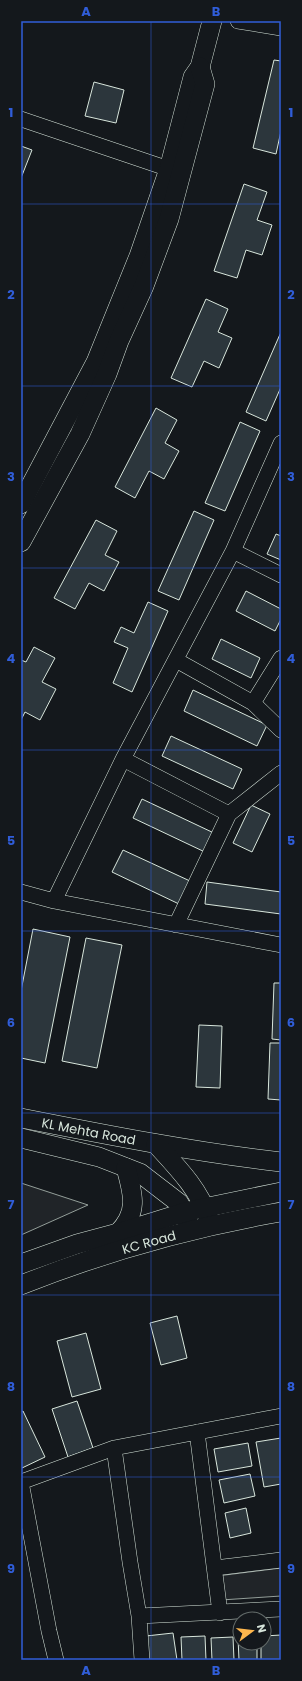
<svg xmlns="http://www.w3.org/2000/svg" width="302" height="1681" viewBox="0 0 302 1681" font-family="Poppins,sans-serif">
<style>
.green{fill:#202428;stroke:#939e99}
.building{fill:#2c363c;stroke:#d8e6dc}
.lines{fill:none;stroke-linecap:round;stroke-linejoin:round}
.minor-casing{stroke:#d8e6dc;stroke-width:16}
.tertiary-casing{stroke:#d8e6dc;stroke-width:20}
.minor{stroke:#14181c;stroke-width:15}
.tertiary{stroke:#14181c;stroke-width:19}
.grid{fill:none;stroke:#305dd8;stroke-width:1;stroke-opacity:0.55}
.labels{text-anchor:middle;stroke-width:3;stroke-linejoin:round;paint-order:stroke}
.street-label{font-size:13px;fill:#d8e6dc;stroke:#14181c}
.neatline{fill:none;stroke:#305dd8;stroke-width:1.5}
.grid-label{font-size:13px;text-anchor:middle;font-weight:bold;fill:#305dd8}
</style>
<rect width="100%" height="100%" fill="#14181c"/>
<!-- green -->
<path class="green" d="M 21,1183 L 88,1205 L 21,1235 Z
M 281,1568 L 281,1596 L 221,1600 L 217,1576 Z"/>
<!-- building -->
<path class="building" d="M 274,60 L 281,61 L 281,131 L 276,154 L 253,148 Z
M 94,82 L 124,90 L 116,123 L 85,116 Z
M 21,146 L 32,150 L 21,178 Z
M 244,184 L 267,192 L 257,220 L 272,225 L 262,255 L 246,250 L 237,278 L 214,271 Z
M 206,299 L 228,309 L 218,332 L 232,338 L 219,368 L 204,361 L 192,387 L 171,378 Z
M 281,332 L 281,387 L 266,421 L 246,412 Z
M 156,408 L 177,420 L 165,443 L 179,451 L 164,479 L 149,471 L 135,498 L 115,487 Z
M 240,422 L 260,431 L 225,511 L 205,503 Z
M 194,511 L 214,520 L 179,600 L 158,591 Z
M 96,520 L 117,531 L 105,555 L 119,562 L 104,591 L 89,583 L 75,609 L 54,598 Z
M 276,534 L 281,536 L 281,560 L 267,554 Z
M 246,591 L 281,609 L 281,619 L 275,631 L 236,611 Z
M 148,602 L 168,611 L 132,692 L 113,683 L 128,648 L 114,642 L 121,627 L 134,633 Z
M 221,639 L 260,658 L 251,678 L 212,659 Z
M 34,647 L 55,658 L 42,682 L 56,689 L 40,720 L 25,712 L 21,720 L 21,660 L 26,662 Z
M 193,690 L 267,725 L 257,746 L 184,711 Z
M 171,736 L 242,769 L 233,789 L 162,756 Z
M 142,799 L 216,834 L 207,853 L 133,818 Z
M 251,805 L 270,814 L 252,852 L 233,843 Z
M 123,850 L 190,881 L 179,904 L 112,872 Z
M 207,882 L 281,892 L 281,914 L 205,904 Z
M 33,929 L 70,937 L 45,1063 L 21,1058 L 21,991 Z
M 86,938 L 122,945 L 97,1068 L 62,1061 Z
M 274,983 L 281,983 L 281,1040 L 272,1039 Z
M 199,1025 L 222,1026 L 220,1088 L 196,1087 Z
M 270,1043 L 281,1043 L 281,1100 L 268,1099 Z
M 177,1316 L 187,1358 L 161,1365 L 150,1323 Z
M 86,1333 L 101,1389 L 72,1397 L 57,1341 Z
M 77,1401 L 93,1448 L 68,1457 L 52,1409 Z
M 23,1411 L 45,1457 L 22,1468 L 21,1465 L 21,1412 Z
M 281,1438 L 281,1484 L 264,1487 L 256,1442 Z
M 248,1443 L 252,1466 L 218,1472 L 214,1449 Z
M 250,1474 L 255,1496 L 224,1503 L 219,1480 Z
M 246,1508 L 251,1533 L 230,1538 L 225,1513 Z
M 173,1633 L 177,1660 L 147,1660 L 146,1636 Z
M 281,1635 L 281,1660 L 261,1660 L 261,1643 L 264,1643 L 264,1636 Z
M 205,1636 L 206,1660 L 182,1660 L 181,1637 Z
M 233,1637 L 234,1660 L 212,1660 L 211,1638 Z
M 238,1638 L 240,1638 L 240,1643 L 257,1643 L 257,1660 L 239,1660 Z"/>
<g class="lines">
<!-- minor casing -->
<g class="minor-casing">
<path id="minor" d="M 238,21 L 281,28
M 21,119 L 169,169
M 233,551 L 281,575
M 176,660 L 253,703 L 281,730
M 253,703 L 281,658
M 123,759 L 229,814 L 281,773
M 21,892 L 54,901 L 281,945
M 54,901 L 123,759 L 233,551 L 281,443
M 176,925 L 229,814
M 197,1432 L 220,1613
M 114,1448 L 130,1562 L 139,1616 L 142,1660
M 21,1482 L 114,1448 L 281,1416
M 21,1482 L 49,1631 L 56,1660
M 215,1568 L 281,1560
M 139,1616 L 281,1609"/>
</g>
<!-- tertiary casing -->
<g class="tertiary-casing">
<g id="tertiary">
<path d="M 21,504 L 96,362 L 139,256 L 169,169 L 193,77 L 200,67 L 212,21"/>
<path d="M 21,542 L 80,434 L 107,374 L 119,341 L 144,286 L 169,219 L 205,84 L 200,67"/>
<path id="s1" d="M 21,1118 C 107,1135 194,1152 281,1162"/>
<path d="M 21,1138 L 99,1157 L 140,1173 L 179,1203 L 184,1212 L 188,1222"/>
<path d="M 156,1144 C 177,1167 199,1189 209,1219"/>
<path d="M 118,1233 C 139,1212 133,1194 126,1168"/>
<path d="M 21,1264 L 77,1244 L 118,1233 L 189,1211 L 281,1192"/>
<path id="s2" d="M 21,1285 C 104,1252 193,1227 281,1212"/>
</g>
</g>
<!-- minor -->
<use href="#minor" class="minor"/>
<!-- tertiary -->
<use href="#tertiary" class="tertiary"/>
</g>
<!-- grid -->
<path class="grid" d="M 151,21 L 151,1660M 21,204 L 281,204M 21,386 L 281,386M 21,568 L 281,568M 21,750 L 281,750M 21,931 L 281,931M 21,1113 L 281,1113M 21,1295 L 281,1295M 21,1477 L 281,1477"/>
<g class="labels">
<!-- street labels -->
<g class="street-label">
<text dy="5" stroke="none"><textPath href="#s1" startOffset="69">KL Mehta Road</textPath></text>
<text dy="5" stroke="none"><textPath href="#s2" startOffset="135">KC Road</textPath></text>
</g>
</g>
<!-- border -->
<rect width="302" height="1681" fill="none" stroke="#14181c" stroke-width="44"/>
<!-- north arrow -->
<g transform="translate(252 1631) rotate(75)"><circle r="19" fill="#14181c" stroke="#626a69"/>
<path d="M0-3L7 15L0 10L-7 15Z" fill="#ffb74d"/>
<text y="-6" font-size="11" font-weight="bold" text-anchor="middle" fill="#d8e6dc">N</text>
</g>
<rect x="22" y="22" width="258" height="1637" class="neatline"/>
<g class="grid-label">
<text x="86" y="16">A</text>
<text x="216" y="16">B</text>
<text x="11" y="117">1</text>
<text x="291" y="117">1</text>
<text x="11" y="299">2</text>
<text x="291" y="299">2</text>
<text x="11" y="481">3</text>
<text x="291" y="481">3</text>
<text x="11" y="663">4</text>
<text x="291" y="663">4</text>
<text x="11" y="845">5</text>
<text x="291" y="845">5</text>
<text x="11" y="1027">6</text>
<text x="291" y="1027">6</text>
<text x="11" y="1209">7</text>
<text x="291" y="1209">7</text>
<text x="11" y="1391">8</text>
<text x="291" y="1391">8</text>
<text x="11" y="1573">9</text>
<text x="291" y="1573">9</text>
<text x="86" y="1675">A</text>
<text x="216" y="1675">B</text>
</g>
</svg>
